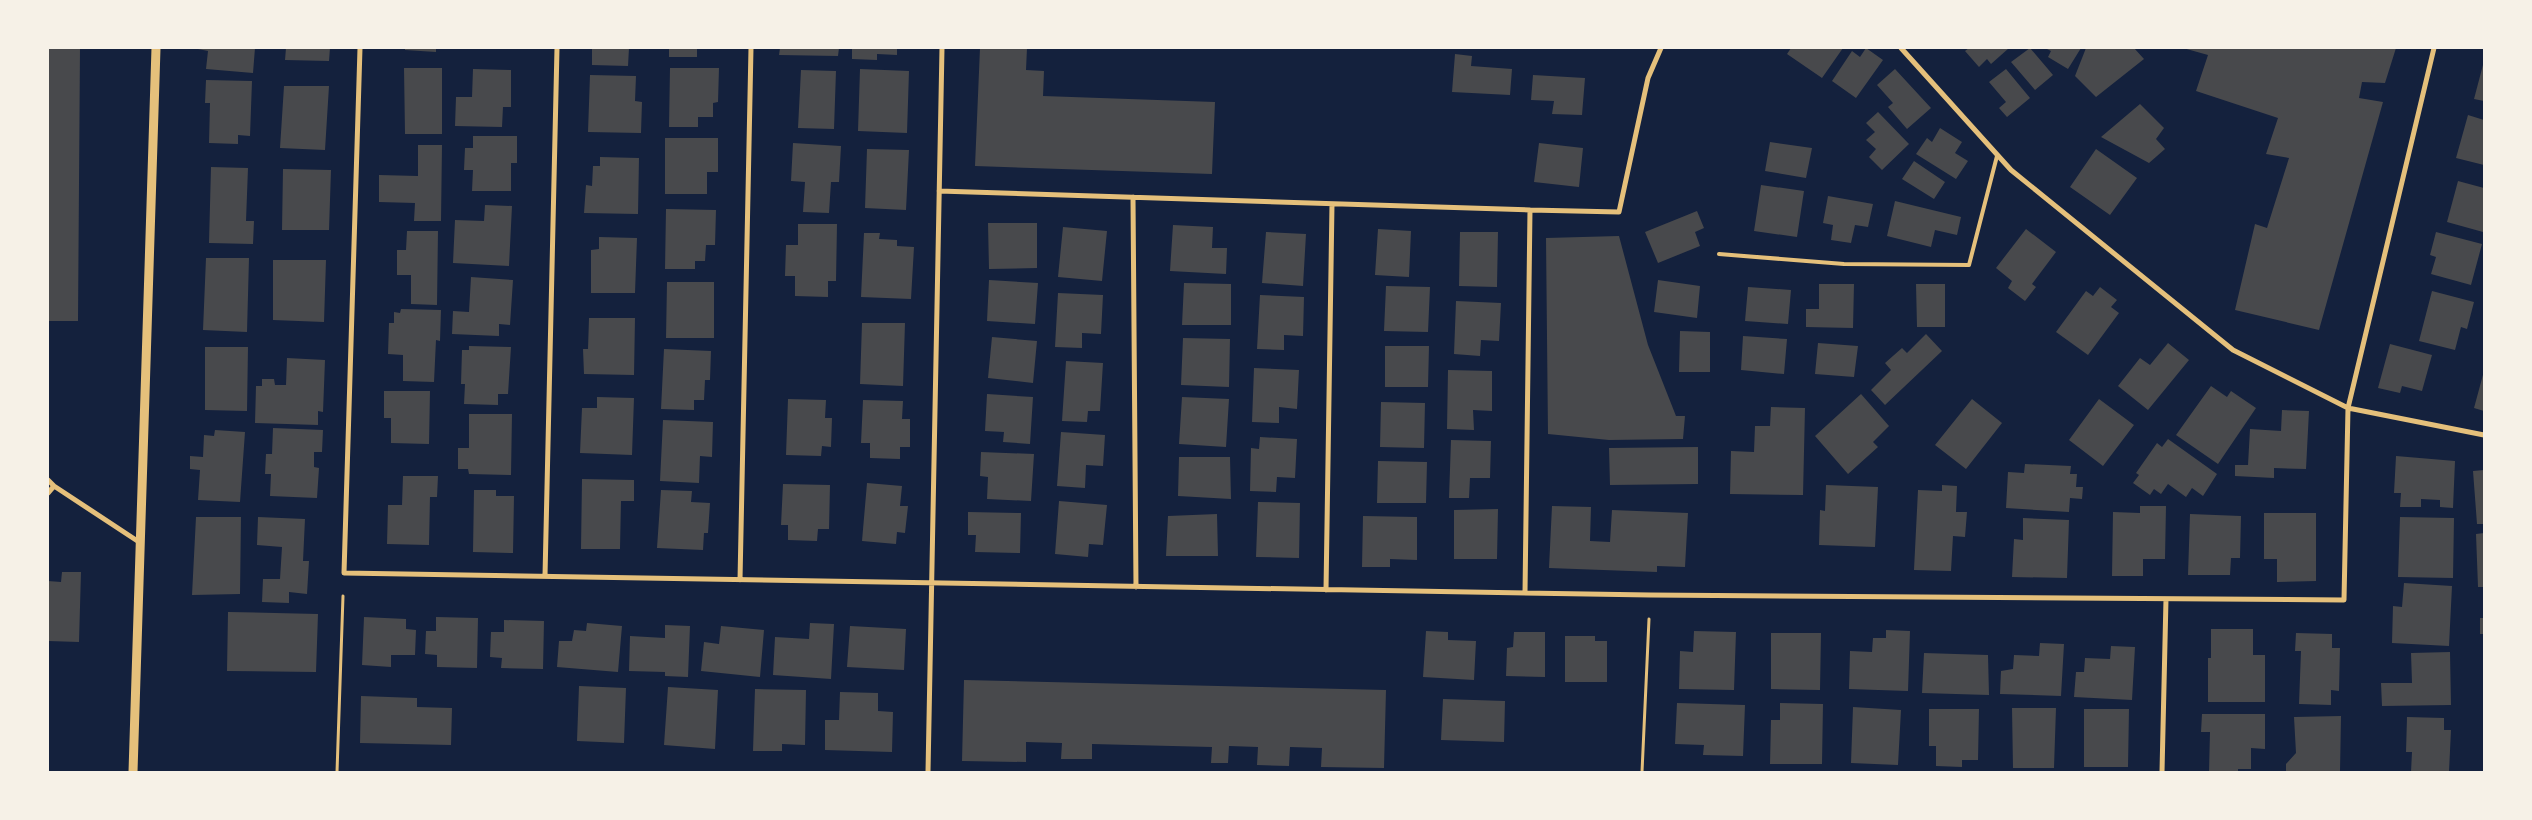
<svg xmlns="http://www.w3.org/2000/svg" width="2532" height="820" viewBox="0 0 2532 820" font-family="'Varela Round',sans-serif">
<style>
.building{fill:#48494c}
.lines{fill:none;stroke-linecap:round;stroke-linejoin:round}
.path{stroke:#e5c07b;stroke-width:3}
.service{stroke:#e5c07b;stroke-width:4}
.minor{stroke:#e5c07b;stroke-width:5}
.tertiary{stroke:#e5c07b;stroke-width:9}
</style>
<rect width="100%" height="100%" fill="#14213d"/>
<!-- building -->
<path class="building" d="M 48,48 L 80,48 L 78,321 L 48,321 Z
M 193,48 L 255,48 L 253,73 L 206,69 L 208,51 Z
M 286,48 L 330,48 L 329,61 L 285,60 Z
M 405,48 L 436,48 L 436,52 L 405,50 Z
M 592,48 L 629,48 L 628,66 L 592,65 Z
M 669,48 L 697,48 L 697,57 L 669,57 Z
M 780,48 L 839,48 L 838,56 L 779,55 Z
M 852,48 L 897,48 L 897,55 L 877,54 L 877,60 L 852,59 Z
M 980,48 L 1027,48 L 1026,70 L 1044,71 L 1043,96 L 1215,102 L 1212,174 L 975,166 Z
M 1791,48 L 1843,48 L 1822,78 L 1787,54 Z
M 1866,48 L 1883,60 L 1856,98 L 1832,81 L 1852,51 L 1860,57 Z
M 1969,48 L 2009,48 L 1991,64 L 1987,59 L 1979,67 L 1965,51 Z
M 2030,48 L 2053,75 L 2035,90 L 2011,62 Z
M 2045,48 L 2081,48 L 2068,69 L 2048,57 L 2051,51 Z
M 2086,48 L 2134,48 L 2144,59 L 2096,97 L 2075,76 Z
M 2183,48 L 2396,48 L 2385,83 L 2362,82 L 2359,98 L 2383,102 L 2319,330 L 2235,310 L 2255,224 L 2267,228 L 2289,158 L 2266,154 L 2278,118 L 2196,91 L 2208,55 Z
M 1455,54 L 1472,56 L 1471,66 L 1512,69 L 1510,95 L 1452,92 Z
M 2484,61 L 2484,101 L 2474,99 Z
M 404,68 L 442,68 L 442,134 L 405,134 Z
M 670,68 L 719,68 L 718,102 L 713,103 L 713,117 L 698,117 L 698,127 L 669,127 Z
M 473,69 L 511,70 L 511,107 L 503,107 L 502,127 L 455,126 L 456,97 L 472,97 Z
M 860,69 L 909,71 L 907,133 L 858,131 Z
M 1895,69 L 1931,108 L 1907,129 L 1888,107 L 1893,103 L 1877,85 Z
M 2006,69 L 2030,98 L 2007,117 L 1999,108 L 2006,102 L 1989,82 Z
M 801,70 L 836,71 L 834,129 L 798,128 Z
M 590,75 L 636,76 L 635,101 L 642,102 L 641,133 L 588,132 Z
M 1533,75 L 1585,78 L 1582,115 L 1552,114 L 1554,101 L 1531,100 Z
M 206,80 L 252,81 L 250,136 L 238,135 L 238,144 L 209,143 L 210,103 L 205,103 Z
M 284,86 L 329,86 L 325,150 L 280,148 Z
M 2140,104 L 2164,128 L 2156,139 L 2165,149 L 2149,163 L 2101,137 Z
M 1878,112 L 1909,144 L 1882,170 L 1869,157 L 1876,149 L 1866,140 L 1875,132 L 1866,123 Z
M 2468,115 L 2484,120 L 2484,165 L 2456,158 Z
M 1940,128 L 1962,142 L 1955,153 L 1968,161 L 1956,179 L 1916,154 L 1927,138 L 1932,142 Z
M 473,136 L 517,136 L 517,163 L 511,163 L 511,191 L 472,191 L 473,170 L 464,170 L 465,148 L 473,148 Z
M 665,138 L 718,138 L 718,172 L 707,172 L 707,194 L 665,194 Z
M 1770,142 L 1812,148 L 1806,178 L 1765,171 Z
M 793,143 L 841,146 L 839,182 L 831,182 L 829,213 L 803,212 L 805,182 L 791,181 Z
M 1539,143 L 1583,148 L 1579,187 L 1534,182 Z
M 418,145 L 442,145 L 441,221 L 414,221 L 415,203 L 379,202 L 379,175 L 418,176 Z
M 867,149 L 909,150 L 906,210 L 865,208 Z
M 2096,149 L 2137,178 L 2110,215 L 2070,187 Z
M 600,157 L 639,158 L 638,214 L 584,213 L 586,185 L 592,186 L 593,166 L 600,166 Z
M 1914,161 L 1945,182 L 1934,199 L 1902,179 Z
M 211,167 L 248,168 L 246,221 L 254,221 L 253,244 L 209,243 Z
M 283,169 L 331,170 L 329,230 L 282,230 Z
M 2458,181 L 2484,188 L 2483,232 L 2447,222 Z
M 1761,185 L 1804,191 L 1797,237 L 1754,231 Z
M 1828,196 L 1873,204 L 1868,227 L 1855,225 L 1851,243 L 1831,240 L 1833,225 L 1823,223 Z
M 1895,201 L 1961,217 L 1957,235 L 1935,230 L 1931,247 L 1887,236 Z
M 485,205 L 512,206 L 509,266 L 453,263 L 455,220 L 484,221 Z
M 666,209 L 716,210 L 715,245 L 706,245 L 705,261 L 695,261 L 695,269 L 665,269 Z
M 1697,211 L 1704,228 L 1695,232 L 1700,246 L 1658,263 L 1645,232 Z
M 988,223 L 1037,223 L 1037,268 L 989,269 Z
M 798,224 L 837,224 L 836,281 L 828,281 L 828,297 L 795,296 L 795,276 L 785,276 L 786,245 L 798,245 Z
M 1173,225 L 1213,227 L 1212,248 L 1227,248 L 1226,274 L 1170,271 Z
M 1063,227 L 1107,231 L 1102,281 L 1058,277 Z
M 1378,229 L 1411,231 L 1409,277 L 1375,275 Z
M 2026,229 L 2056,252 L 2032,284 L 2036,287 L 2025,301 L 2008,288 L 2012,281 L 1996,268 Z
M 407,231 L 438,231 L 437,305 L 411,304 L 411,275 L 397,275 L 397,250 L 406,250 Z
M 1266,232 L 1306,234 L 1303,286 L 1262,283 Z
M 1460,232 L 1498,232 L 1497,287 L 1459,286 Z
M 2436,232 L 2482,244 L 2471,285 L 2431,274 L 2436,257 L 2430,255 Z
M 864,233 L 880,233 L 879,239 L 897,240 L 897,246 L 914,247 L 911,299 L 861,297 Z
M 1619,236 L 1648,345 L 1676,416 L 1685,416 L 1683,439 L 1609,440 L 1548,434 L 1546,238 Z
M 599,237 L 637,238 L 635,293 L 591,293 L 591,250 L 599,249 Z
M 206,258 L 249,258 L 247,332 L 203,330 Z
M 273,260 L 326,260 L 324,322 L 273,320 Z
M 471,277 L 513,280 L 510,325 L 499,324 L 499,336 L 452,334 L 453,311 L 469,312 Z
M 989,280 L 1038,283 L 1035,324 L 987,321 Z
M 1658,280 L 1700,286 L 1697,318 L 1654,312 Z
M 667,282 L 714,282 L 714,338 L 666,338 Z
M 1184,283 L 1231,284 L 1231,325 L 1182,325 Z
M 1819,284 L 1854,284 L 1853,328 L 1806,327 L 1806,309 L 1819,309 Z
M 1916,284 L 1945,284 L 1945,327 L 1917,327 Z
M 1386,286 L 1430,287 L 1428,332 L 1384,331 Z
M 1748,287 L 1791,290 L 1788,324 L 1745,321 Z
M 2100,287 L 2117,300 L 2111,307 L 2119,313 L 2088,355 L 2056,332 L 2086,291 L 2093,296 Z
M 2432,291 L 2474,302 L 2467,329 L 2461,327 L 2455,350 L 2419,341 Z
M 1058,293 L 1103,295 L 1101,334 L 1082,333 L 1082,348 L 1055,347 Z
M 1260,295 L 1304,297 L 1303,336 L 1284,335 L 1284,350 L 1257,349 Z
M 1456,301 L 1501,303 L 1499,341 L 1481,340 L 1480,356 L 1454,354 Z
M 401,309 L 441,310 L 440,341 L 436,340 L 434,382 L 403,381 L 403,355 L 388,354 L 389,323 L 394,323 L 394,312 L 400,313 Z
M 589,318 L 635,318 L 634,375 L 584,374 L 583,349 L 588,349 Z
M 862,323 L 905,323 L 903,386 L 860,384 Z
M 1680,331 L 1710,332 L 1710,372 L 1679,372 Z
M 1926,334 L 1942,351 L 1885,405 L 1871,390 L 1891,370 L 1885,363 L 1902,348 L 1907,353 Z
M 1743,336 L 1787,339 L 1784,374 L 1741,370 Z
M 992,337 L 1037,341 L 1033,383 L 988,378 Z
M 1183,338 L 1230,339 L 1229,387 L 1181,385 Z
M 1818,343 L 1858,346 L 1854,377 L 1815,374 Z
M 2168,343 L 2189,360 L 2148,410 L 2118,386 L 2140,358 L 2150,365 Z
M 2390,344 L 2432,355 L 2422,391 L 2402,386 L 2400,393 L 2378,388 Z
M 469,346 L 511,347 L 508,394 L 498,394 L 498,405 L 464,404 L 465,384 L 461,384 L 462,350 L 469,350 Z
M 1385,346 L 1429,346 L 1428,387 L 1385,387 Z
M 205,347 L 248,347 L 247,411 L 205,410 Z
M 664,349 L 711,351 L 710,380 L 705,380 L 704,400 L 694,400 L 694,410 L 661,409 Z
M 287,358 L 325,360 L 323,412 L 318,411 L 318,425 L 255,423 L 256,386 L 262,386 L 262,379 L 274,379 L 275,385 L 286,385 Z
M 1066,361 L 1103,363 L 1100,411 L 1088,411 L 1087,422 L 1062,421 Z
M 1254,368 L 1299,370 L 1297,409 L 1279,407 L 1279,423 L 1252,422 Z
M 1448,370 L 1492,371 L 1492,411 L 1473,410 L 1474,430 L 1447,429 Z
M 2484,371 L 2484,411 L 2474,408 Z
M 2211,386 L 2227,397 L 2231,391 L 2256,408 L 2218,464 L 2176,435 Z
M 384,391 L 430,391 L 429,444 L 391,443 L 391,418 L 384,418 Z
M 987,394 L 1033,397 L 1030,444 L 1003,442 L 1004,432 L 985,431 Z
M 1861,394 L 1889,426 L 1873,442 L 1878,447 L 1848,474 L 1815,436 Z
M 597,397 L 634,398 L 632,455 L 580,453 L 582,408 L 597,408 Z
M 1182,397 L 1229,399 L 1226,447 L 1179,444 Z
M 788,399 L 826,400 L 825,418 L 832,418 L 831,447 L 822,446 L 821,456 L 786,455 Z
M 1972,399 L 2002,423 L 1966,469 L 1935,445 Z
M 2099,399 L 2134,425 L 2103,466 L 2069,440 Z
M 863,400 L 903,401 L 902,419 L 910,419 L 910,447 L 900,447 L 900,459 L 870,458 L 870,443 L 861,443 Z
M 1381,402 L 1425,403 L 1424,448 L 1380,447 Z
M 1771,407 L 1805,408 L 1803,495 L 1730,494 L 1731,451 L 1754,452 L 1755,426 L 1770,426 Z
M 2282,410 L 2309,411 L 2306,469 L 2274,468 L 2274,478 L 2235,476 L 2235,465 L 2248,465 L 2250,429 L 2281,431 Z
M 469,414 L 512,414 L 511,475 L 469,474 L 468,469 L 458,469 L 458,448 L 469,448 Z
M 663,420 L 713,422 L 712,457 L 700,456 L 699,483 L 660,481 Z
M 273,428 L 323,430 L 322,452 L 314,452 L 314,467 L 319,468 L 317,498 L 270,496 L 271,474 L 265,474 L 266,454 L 272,454 Z
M 215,430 L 245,432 L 240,502 L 198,500 L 200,470 L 190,469 L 190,456 L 203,457 L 204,435 L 214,436 Z
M 1061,432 L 1105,435 L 1103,466 L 1086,465 L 1085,488 L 1057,486 Z
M 1260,437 L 1297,439 L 1295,478 L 1277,477 L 1276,492 L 1250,491 L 1251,448 L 1259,449 Z
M 2168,439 L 2217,474 L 2203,496 L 2192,488 L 2186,497 L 2168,484 L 2161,494 L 2154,489 L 2150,495 L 2133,483 L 2139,475 L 2136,473 L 2157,443 L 2162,447 Z
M 1451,440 L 1491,441 L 1490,478 L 1470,478 L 1469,498 L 1449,498 Z
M 1698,447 L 1698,484 L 1610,485 L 1609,448 Z
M 981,452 L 1034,454 L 1031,501 L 987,499 L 988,477 L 980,476 Z
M 2396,456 L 2455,461 L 2453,508 L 2440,507 L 2440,500 L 2421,499 L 2421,507 L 2400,507 L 2401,493 L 2394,493 Z
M 1179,457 L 1230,457 L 1231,499 L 1178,496 Z
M 1378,461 L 1427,462 L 1426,503 L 1377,503 Z
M 2025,464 L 2071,466 L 2070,474 L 2077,474 L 2076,487 L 2083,487 L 2082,499 L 2070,498 L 2069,512 L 2006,508 L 2008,472 L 2024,473 Z
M 2484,470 L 2484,524 L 2477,524 L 2473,471 Z
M 403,476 L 438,476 L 437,497 L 430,497 L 429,545 L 387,544 L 388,505 L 402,505 Z
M 582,479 L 634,480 L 634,501 L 621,501 L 620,549 L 581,549 Z
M 867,483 L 902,486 L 900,506 L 908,506 L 905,533 L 897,532 L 896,544 L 862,541 Z
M 783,484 L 830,485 L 829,529 L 818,529 L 817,541 L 788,540 L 788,525 L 781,525 Z
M 1826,485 L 1878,487 L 1875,547 L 1819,545 L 1820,510 L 1825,511 Z
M 1942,485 L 1957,486 L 1956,512 L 1967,512 L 1965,537 L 1953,536 L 1951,571 L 1914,570 L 1918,490 L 1942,491 Z
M 474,490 L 496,490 L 496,496 L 514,496 L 513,553 L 473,552 Z
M 661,490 L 692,491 L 691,502 L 710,503 L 708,533 L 704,533 L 703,550 L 657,548 Z
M 1059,501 L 1107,505 L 1103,545 L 1089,544 L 1088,557 L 1055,554 Z
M 1258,502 L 1300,503 L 1299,558 L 1256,557 Z
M 1552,506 L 1591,507 L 1590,541 L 1610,542 L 1612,510 L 1688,513 L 1685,567 L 1657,566 L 1657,572 L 1549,568 Z
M 2140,506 L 2166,506 L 2165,559 L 2143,559 L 2143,576 L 2112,576 L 2113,512 L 2140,513 Z
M 1498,509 L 1497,559 L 1454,559 L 1454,510 Z
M 968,512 L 1021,513 L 1020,553 L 975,552 L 976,535 L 968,535 Z
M 2264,513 L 2316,513 L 2316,581 L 2277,582 L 2277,559 L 2264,559 Z
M 1217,514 L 1218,556 L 1166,556 L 1168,516 Z
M 2190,514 L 2241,516 L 2240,558 L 2231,558 L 2230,575 L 2188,575 Z
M 1363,516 L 1417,517 L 1417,560 L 1390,559 L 1390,567 L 1362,567 Z
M 196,517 L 241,517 L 240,594 L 192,595 Z
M 258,517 L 305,519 L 303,561 L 309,561 L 307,594 L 289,592 L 289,603 L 262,602 L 263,579 L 280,579 L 282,547 L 257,545 Z
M 2400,517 L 2454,518 L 2453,578 L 2398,577 Z
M 2023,518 L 2069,520 L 2067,578 L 2012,577 L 2014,539 L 2023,540 Z
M 2484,533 L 2484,587 L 2478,587 L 2476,534 Z
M 62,572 L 81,572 L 79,642 L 48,641 L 48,581 L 61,582 Z
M 2404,583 L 2452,586 L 2449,646 L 2392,643 L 2393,606 L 2402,607 Z
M 228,612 L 318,614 L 316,672 L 227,671 Z
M 364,617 L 406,619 L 406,629 L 416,630 L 415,655 L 391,655 L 391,667 L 362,665 Z
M 436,617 L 478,618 L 477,668 L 437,667 L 437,655 L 425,654 L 426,631 L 436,631 Z
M 2480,618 L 2484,618 L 2484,634 L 2480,634 Z
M 504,620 L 544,621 L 543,669 L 501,668 L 502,658 L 490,657 L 491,632 L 504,632 Z
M 587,623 L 622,626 L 618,672 L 557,667 L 559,641 L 572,641 L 574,630 L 586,631 Z
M 810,623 L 834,624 L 831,679 L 773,675 L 775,637 L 809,639 Z
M 665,625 L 690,626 L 688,677 L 665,676 L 665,672 L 629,671 L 630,636 L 665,638 Z
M 721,626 L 764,630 L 760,677 L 701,671 L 704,642 L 719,644 Z
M 850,626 L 906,629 L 904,670 L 847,667 Z
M 2211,629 L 2253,629 L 2253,655 L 2265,655 L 2265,702 L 2208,702 L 2208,658 L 2211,658 Z
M 1886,630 L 1910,631 L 1908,691 L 1849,689 L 1850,651 L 1872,652 L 1873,638 L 1886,638 Z
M 1426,631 L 1448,632 L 1448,640 L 1476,641 L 1474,680 L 1423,677 Z
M 1694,631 L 1736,632 L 1734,690 L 1679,689 L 1680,651 L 1693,652 Z
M 1514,632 L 1545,632 L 1545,677 L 1506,676 L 1507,648 L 1513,647 Z
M 1771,633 L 1821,633 L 1820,690 L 1771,689 Z
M 2296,633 L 2332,634 L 2332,648 L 2340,648 L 2339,691 L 2331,690 L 2331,705 L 2299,704 L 2301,651 L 2295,651 Z
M 1565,636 L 1595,636 L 1595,641 L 1607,641 L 1607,682 L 1565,682 Z
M 2040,643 L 2064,644 L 2061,696 L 2000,694 L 2001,671 L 2013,669 L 2014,655 L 2039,656 Z
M 2111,646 L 2135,647 L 2132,700 L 2074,697 L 2076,672 L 2084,672 L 2085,658 L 2110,659 Z
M 2450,652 L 2451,705 L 2382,706 L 2381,683 L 2412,683 L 2411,653 Z
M 1924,653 L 1988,655 L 1989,695 L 1922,693 Z
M 964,680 L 1386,690 L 1384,768 L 1321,767 L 1322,748 L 1290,747 L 1289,766 L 1257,765 L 1258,747 L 1229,746 L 1228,763 L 1211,763 L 1212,747 L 1092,744 L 1092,759 L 1061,759 L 1062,743 L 1026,742 L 1026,762 L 962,761 Z
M 579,686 L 626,688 L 624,743 L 577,741 Z
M 668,687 L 718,690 L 715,749 L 664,745 Z
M 755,689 L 806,690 L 805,745 L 782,744 L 782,751 L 753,751 Z
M 840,692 L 878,693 L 878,711 L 893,712 L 892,752 L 825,750 L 825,720 L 839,720 Z
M 361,696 L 417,698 L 417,707 L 452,708 L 451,745 L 360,743 Z
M 1443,699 L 1505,701 L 1504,742 L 1441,740 Z
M 1677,703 L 1745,705 L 1743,756 L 1703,755 L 1704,745 L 1675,744 Z
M 1780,703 L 1823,704 L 1822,764 L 1770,764 L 1771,720 L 1780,720 Z
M 1853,707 L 1901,710 L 1898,765 L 1851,763 Z
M 2012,708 L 2056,708 L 2054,768 L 2013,768 Z
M 1929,709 L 1979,709 L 1978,760 L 1962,760 L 1962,767 L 1936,766 L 1936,746 L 1929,746 Z
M 2084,709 L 2129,709 L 2128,767 L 2084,767 Z
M 2202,714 L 2265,714 L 2265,749 L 2251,748 L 2251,769 L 2238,769 L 2238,772 L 2209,772 L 2210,732 L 2201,732 Z
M 2341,716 L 2340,772 L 2286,772 L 2286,764 L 2296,753 L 2294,717 Z
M 2407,717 L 2444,718 L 2444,730 L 2451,730 L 2449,772 L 2411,772 L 2412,752 L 2406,752 Z"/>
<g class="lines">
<!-- path -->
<path class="path" d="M 337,772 L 343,596
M 1642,772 L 1649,619"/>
<!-- service -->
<path class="service" d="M 1719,254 L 1844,264 L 1969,265 L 1997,156"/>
<!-- minor -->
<path class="minor" d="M 360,48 L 344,573 L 1650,595 L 2344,600 L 2348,408 L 2434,48
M 1901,48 L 2011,170 L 2233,350 L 2348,408 L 2484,435
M 939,191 L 1530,210 L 1525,593
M 1133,197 L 1136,587
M 1530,210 L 1619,212 L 1648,78 L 1661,48
M 48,480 L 54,486
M 48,493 L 54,486 L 139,542
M 545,576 L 557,48
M 740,580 L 751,48
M 1326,590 L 1332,204
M 928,772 L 942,48
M 2162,772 L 2166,599"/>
<!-- tertiary -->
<path class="tertiary" d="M 133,772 L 156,48"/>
</g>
<!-- border -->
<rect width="2532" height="820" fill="none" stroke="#f6f1e7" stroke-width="98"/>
</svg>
